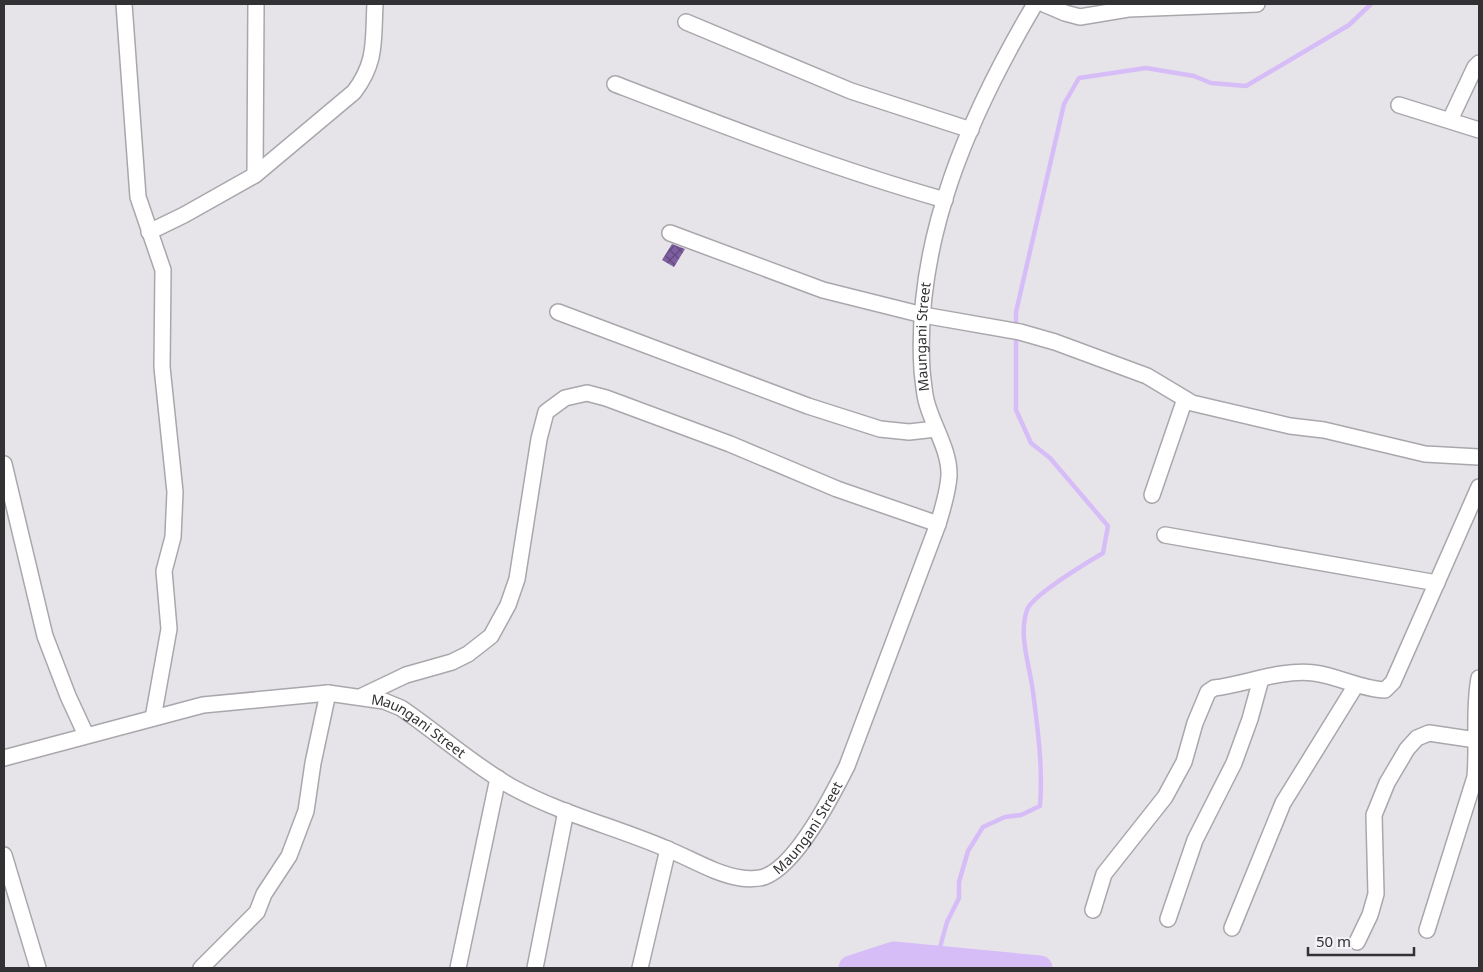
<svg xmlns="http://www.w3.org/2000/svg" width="1483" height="972" viewBox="0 0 1483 972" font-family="'Noto Sans',sans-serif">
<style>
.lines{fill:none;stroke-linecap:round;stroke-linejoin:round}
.stream{stroke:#d7bdf7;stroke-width:4.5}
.river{stroke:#d7bdf7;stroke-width:25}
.building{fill:url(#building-cross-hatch)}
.street-casing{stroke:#a9a7ac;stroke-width:18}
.street{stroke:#fff;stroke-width:15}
.labels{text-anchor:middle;stroke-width:5;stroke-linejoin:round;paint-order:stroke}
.street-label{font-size:14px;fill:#323133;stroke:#f4f2f7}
</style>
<defs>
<pattern id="building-cross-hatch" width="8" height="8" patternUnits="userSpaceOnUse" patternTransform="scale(1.25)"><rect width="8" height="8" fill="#7f5fa2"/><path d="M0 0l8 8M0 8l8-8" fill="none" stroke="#634b7d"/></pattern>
</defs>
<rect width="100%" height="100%" fill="#e6e4e9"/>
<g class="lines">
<!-- stream -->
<path class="stream" d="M 937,958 L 947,922 L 959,898 L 959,882 L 968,851 L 983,827 L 1005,817 L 1021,815 L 1040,806 C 1043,769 1038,730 1033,692 C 1030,666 1018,636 1027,610 C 1032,595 1088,562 1103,553 L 1108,526 L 1050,458 L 1031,443 L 1016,410 L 1016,312 L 1064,104 L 1079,78 L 1146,68 L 1194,76 L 1211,83 L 1246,86 L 1349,25 L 1371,4"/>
<!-- river -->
<path class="river" d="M 851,968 L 894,954 L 1040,968"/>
</g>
<!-- building -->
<path class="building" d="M 672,244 L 685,249 L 674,267 L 662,260 Z"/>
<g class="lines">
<!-- street casing -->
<g class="street-casing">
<g id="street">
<path d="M 124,4 L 138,197 L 163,270 L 162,367 L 175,492 L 173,537 L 164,571 L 169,629 L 153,718"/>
<path d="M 1044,4 L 1065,13 L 1080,17 L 1128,9 L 1257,4"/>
<path d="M 686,22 L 851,91 L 971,130"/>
<path d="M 615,84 C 724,126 832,168 945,200"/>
<path d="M 1399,105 L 1479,130"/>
<path d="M 1450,120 L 1475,67 L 1479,63"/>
<path d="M 255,175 L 256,4"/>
<path d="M 149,232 L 184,215 L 255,175 L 354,92 C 377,62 373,40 375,4"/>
<path d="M 670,233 L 823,290 L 923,315 L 1020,332 L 1055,342 L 1147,376 L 1192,403 L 1290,426 L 1324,430 L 1425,454 L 1479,457"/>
<path d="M 558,312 L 808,406 L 880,429 L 909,432 L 936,429"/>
<path d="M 4,464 L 45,636 L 68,696 L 86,735"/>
<path d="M 1152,495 L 1185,399"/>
<path d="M 1165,535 L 1437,583"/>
<path d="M 362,696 L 406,675 L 452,662 L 468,654 L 491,636 L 508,605 L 517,579 L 539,439 L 546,412 L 565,398 L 587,393 L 606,398 L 730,444 L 837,489 L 938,524"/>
<path id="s1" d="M 4,758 L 203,705 L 328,693 L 384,701 L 401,708 C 438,733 473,765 512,787 C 561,814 616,827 667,849 C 692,859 715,874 741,878 C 747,879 758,879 764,877 C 796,866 832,796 847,766 L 938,524 C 943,508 948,492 949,476 C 950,450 932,425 926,400 C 924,391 923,380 922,370 C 914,239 970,114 1035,4"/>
<path d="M 4,855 L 38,968"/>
<path d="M 1093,910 L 1104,874 L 1165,797 L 1184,762 L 1195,723 L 1208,692 L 1214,688 C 1247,684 1280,669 1314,673 C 1338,676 1360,689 1385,690 L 1393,682 L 1479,487"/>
<path d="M 1168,919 L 1195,840 L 1234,763 L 1250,719 L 1261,679"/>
<path d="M 1232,928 L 1283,803 L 1356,685"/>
<path d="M 1427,930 L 1475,777 C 1478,743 1473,711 1479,678"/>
<path d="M 1357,942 L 1370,915 L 1376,894 L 1374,815 L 1387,783 L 1407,749 L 1417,738 L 1429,733 L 1476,740"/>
<path d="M 201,968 L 257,912 L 264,894 L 289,856 L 306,811 L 313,763 L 328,693"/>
<path d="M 458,968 L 498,778"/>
<path d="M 535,968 L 566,811"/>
<path d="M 640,968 L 668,849"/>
</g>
</g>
<!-- street -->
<use href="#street" class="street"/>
</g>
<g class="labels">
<!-- street labels -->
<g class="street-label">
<text dy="5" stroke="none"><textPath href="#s1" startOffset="1405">Maungani Street</textPath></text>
<text dy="5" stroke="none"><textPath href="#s1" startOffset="430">Maungani Street</textPath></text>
<text dy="5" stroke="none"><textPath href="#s1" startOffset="880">Maungani Street</textPath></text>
</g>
</g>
<!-- border -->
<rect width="1483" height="972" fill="none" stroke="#323133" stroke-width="10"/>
<!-- scale -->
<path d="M1308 947v8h106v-8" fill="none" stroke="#323133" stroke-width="2.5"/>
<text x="1316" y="947" font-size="15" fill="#323133" stroke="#f4f2f7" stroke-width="4" paint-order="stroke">50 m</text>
</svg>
